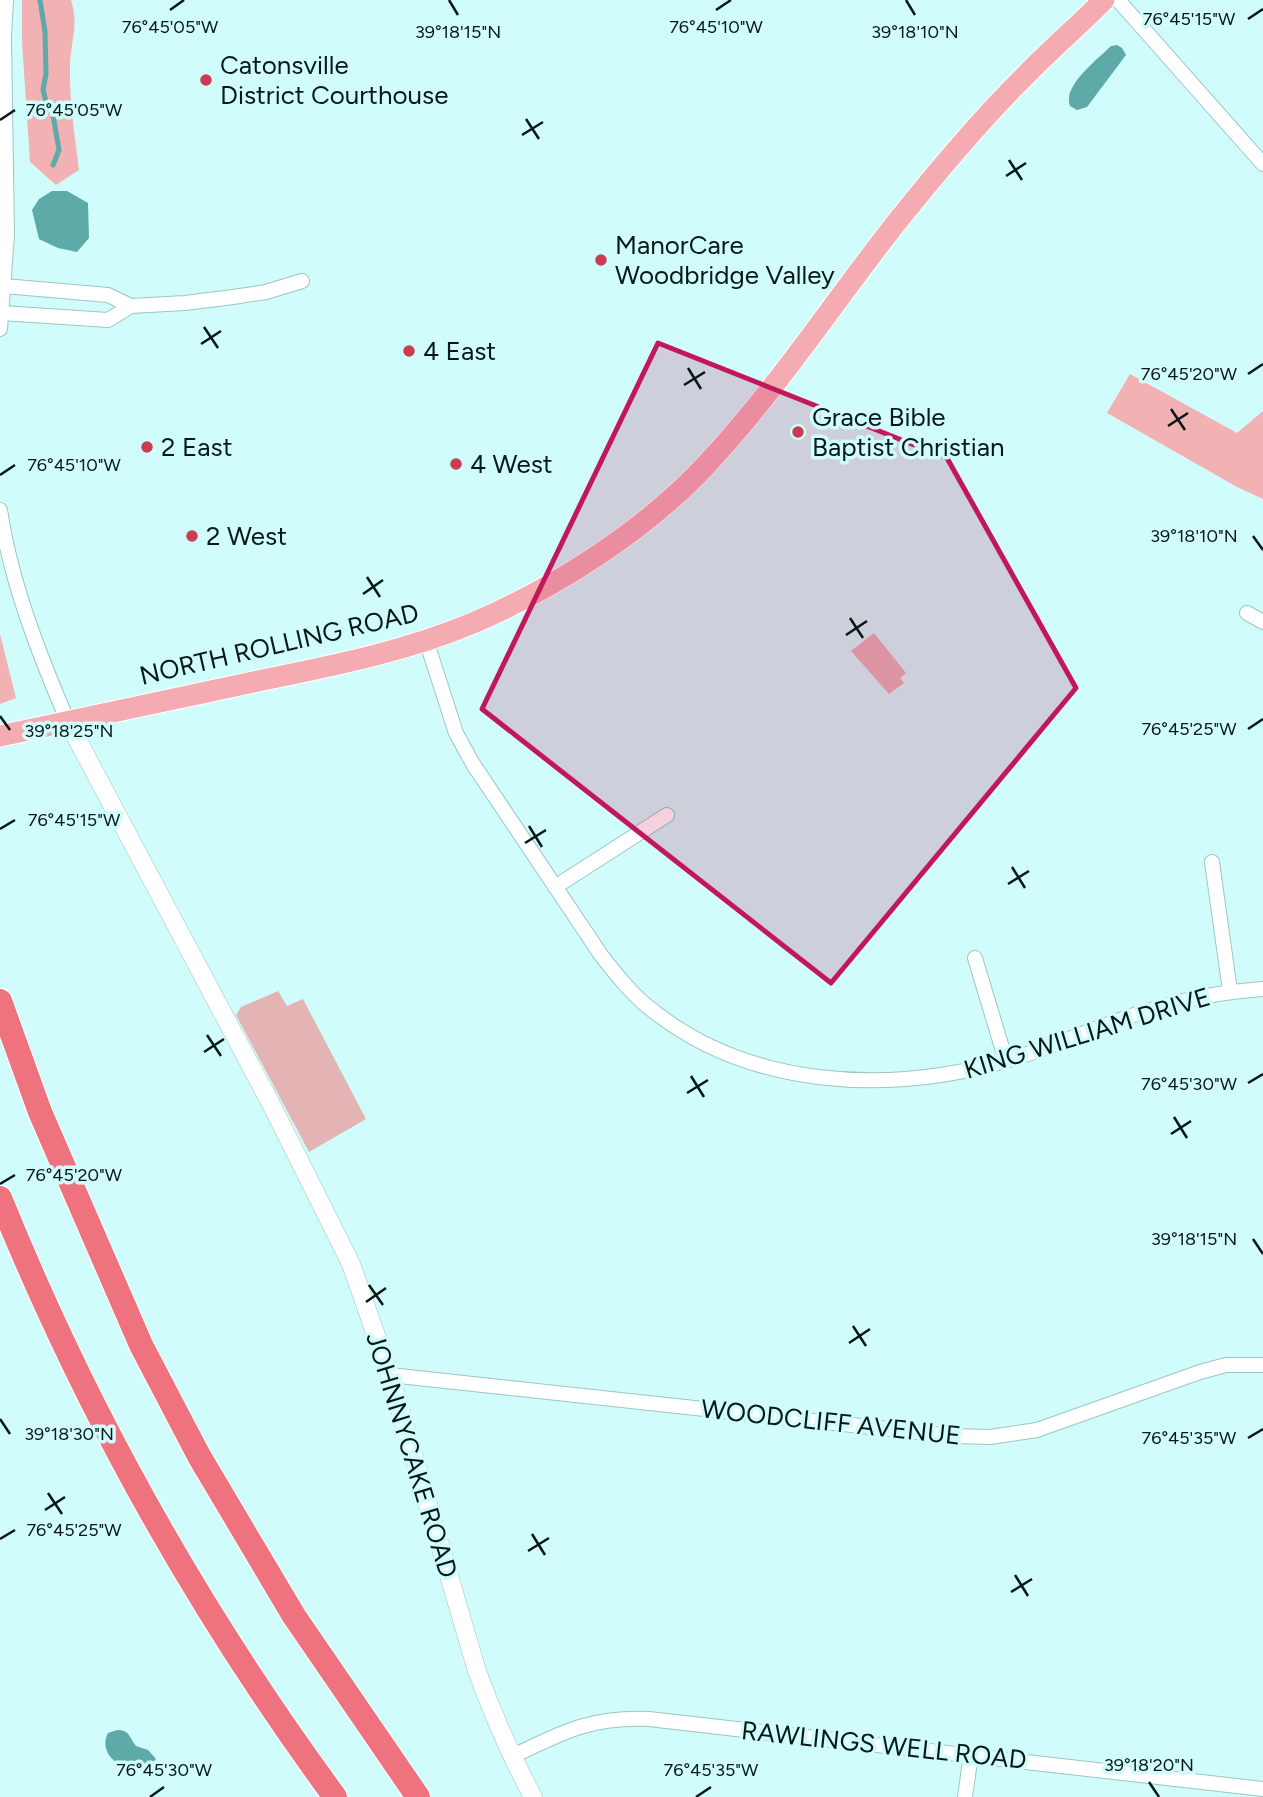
<svg xmlns="http://www.w3.org/2000/svg" width="1263" height="1797" viewBox="0 0 1263 1797" font-family="Figtree,sans-serif">
<style>
.green{fill:#e4b3b4}
.forest{fill:#f2b1b3}
.water{fill:#5daaa9}
.lines{fill:none;stroke-linecap:round;stroke-linejoin:round}
.stream{stroke:#5daaa9;stroke-width:5}
.minor-casing{stroke:#9bc6c5;stroke-width:16}
.tertiary-casing{stroke:#9bc6c5;stroke-width:19}
.primary-casing{stroke:#fff;stroke-width:23}
.motorway-casing{stroke:#fff;stroke-width:26}
.minor{stroke:#fff;stroke-width:14}
.tertiary{stroke:#fff;stroke-width:18}
.primary{stroke:#f5abb2;stroke-width:21}
.motorway{stroke:#ee737e;stroke-width:24}
.marked{fill:#c2185b;fill-opacity:0.2;stroke:#c2185b;stroke-width:5;stroke-linejoin:round}
.ticks{fill:none;stroke:#071818;stroke-width:2.5}
.poi-dot{fill:#cb3b51;stroke:#d0fdfc;stroke-width:2.5}
.labels{text-anchor:middle;stroke-width:7;stroke-linejoin:round;paint-order:stroke}
.poi-label{font-size:26px;fill:#071818;stroke:#d0fdfc;text-anchor:start}
.street-label{font-size:26px;fill:#071818;stroke:#d0fdfc}
.ticks-label{font-size:18px;text-anchor:middle;fill:#071818;stroke:#d0fdfc;stroke-width:7;stroke-linejoin:round;paint-order:stroke}
</style>
<rect width="100%" height="100%" fill="#d0fdfc"/>
<!-- green -->
<path class="green" d="M 874,633 L 906,673 L 900,678 L 904,683 L 889,694 L 851,651 Z
M 278,991 L 287,1006 L 303,999 L 366,1119 L 309,1152 L 236,1015 L 241,1007 Z"/>
<!-- forest -->
<path class="forest" d="M 22,0 L 71,0 C 79,26 71,39 70,65 C 69,101 75,136 79,170 L 56,185 L 30,162 L 22,42 Z
M 1130,374 L 1237,433 L 1263,411 L 1263,499 L 1237,487 L 1107,413 Z
M 0,634 L 16,698 L 0,704 Z"/>
<!-- water -->
<path class="water" d="M 1117,45 L 1122,48 L 1126,55 L 1087,107 L 1077,110 L 1070,106 C 1062,86 1098,59 1111,46 Z
M 52,191 L 67,191 L 88,203 L 89,238 L 77,252 L 58,248 L 39,239 L 32,210 L 39,199 Z
M 117,1730 C 130,1730 129,1737 136,1746 L 148,1750 L 156,1759 C 140,1783 94,1760 108,1733 Z"/>
<g class="lines">
<!-- stream -->
<path class="stream" d="M 40,0 L 45,32 L 46,74 L 43,90 L 47,105 L 53,115 L 59,150 L 53,165"/>
<!-- minor casing -->
<g class="minor-casing">
<path id="minor" d="M 1118,0 L 1263,164
M 4,286 L 108,295 L 131,306 L 185,303 L 233,297 L 266,292 L 302,281
M 2,313 L 108,320 L 131,306
M 0,329 L 7,235 L 4,36 L 6,0
M 0,510 C 11,583 39,654 68,722
M 1247,613 L 1263,622
M 426,640 L 456,733 L 473,764 L 601,955 C 615,973 629,991 647,1006 C 747,1089 888,1095 1009,1060 C 1066,1043 1122,1015 1179,1002 C 1207,995 1235,991 1263,989
M 1212,862 L 1230,991
M 555,887 L 667,815
M 975,958 L 1006,1061
M 390,1375 L 953,1436 L 990,1437 L 1037,1430 L 1200,1372 L 1226,1365 L 1263,1365
M 511,1757 C 563,1732 589,1717 649,1719 L 1263,1789
M 965,1797 L 971,1754"/>
</g>
<!-- tertiary casing -->
<g class="tertiary-casing">
<path id="tertiary" d="M 68,722 L 271,1104 L 351,1264 L 390,1375 L 477,1671 C 493,1715 511,1756 533,1797"/>
</g>
<!-- primary casing -->
<g class="primary-casing">
<path id="primary" d="M 0,736 C 86,718 172,699 258,681 C 331,666 404,652 473,623 C 555,588 646,530 707,464 C 777,389 833,303 896,223 C 936,173 978,122 1024,77 C 1050,50 1078,26 1104,0"/>
</g>
<!-- motorway casing -->
<g class="motorway-casing">
<path id="motorway" d="M 0,1001 L 40,1112 L 141,1345 L 199,1456 L 294,1616 L 418,1797
M 0,1198 C 86,1411 199,1612 335,1797"/>
</g>
<!-- minor -->
<use href="#minor" class="minor"/>
<!-- tertiary -->
<use href="#tertiary" class="tertiary"/>
<!-- primary -->
<use href="#primary" class="primary"/>
<!-- motorway -->
<use href="#motorway" class="motorway"/>
</g>
<!-- marked area -->
<path class="marked" d="M 658,343 L 947,458 L 1076,688 L 831,983 L 482,709 Z"/>
<!-- ticks -->
<path class="ticks" d="M 449,0 L 458,15M 906,0 L 915,15M 170,10 L 184,0M 716,10 L 731,0M 1248,19 L 1263,9M 526,119 L 539,139M 0,120 L 15,110M 522,135 L 543,122M 1009,160 L 1022,180M 1006,176 L 1026,163M 204,327 L 218,348M 201,344 L 221,331M 688,368 L 701,389M 1248,374 L 1263,364M 684,385 L 705,372M 1171,409 L 1185,430M 1168,426 L 1188,413M 0,475 L 15,465M 1253,536 L 1263,550M 367,577 L 380,597M 363,594 L 383,580M 850,618 L 863,638M 846,635 L 867,621M 0,716 L 10,730M 1248,729 L 1263,719M 529,826 L 542,847M 0,829 L 15,820M 525,843 L 546,830M 1012,867 L 1025,888M 1008,884 L 1029,871M 207,1035 L 221,1056M 204,1052 L 224,1039M 691,1076 L 704,1097M 1248,1083 L 1263,1074M 687,1093 L 708,1080M 1174,1117 L 1187,1138M 1171,1134 L 1191,1121M 0,1184 L 15,1175M 1253,1239 L 1263,1254M 369,1285 L 383,1305M 366,1302 L 386,1288M 853,1326 L 866,1346M 849,1343 L 870,1329M 0,1419 L 10,1434M 1248,1438 L 1263,1429M 48,1493 L 62,1514M 45,1510 L 65,1497M 532,1534 L 545,1555M 0,1539 L 15,1530M 528,1551 L 549,1538M 1015,1575 L 1028,1596M 1011,1592 L 1032,1579M 1149,1782 L 1159,1797M 150,1797 L 164,1787M 696,1797 L 711,1787"/>
<!-- markers -->
<g class="poi-dot">
<circle cx="206" cy="80" r="7"/>
<circle cx="601" cy="260" r="7"/>
<circle cx="409" cy="351" r="7"/>
<circle cx="798" cy="432" r="7"/>
<circle cx="147" cy="447" r="7"/>
<circle cx="456" cy="464" r="7"/>
<circle cx="192" cy="536" r="7"/>
</g>
<g class="labels">
<!-- poi labels -->
<g class="poi-label">
<text x="220" y="74">Catonsville<tspan x="220" dy="30">District Courthouse</tspan></text>
<text x="615" y="254">ManorCare<tspan x="615" dy="30">Woodbridge Valley</tspan></text>
<text x="423" y="360">4 East</text>
<text x="812" y="426">Grace Bible<tspan x="812" dy="30">Baptist Christian</tspan></text>
<text x="161" y="456">2 East</text>
<text x="470" y="473">4 West</text>
<text x="206" y="545">2 West</text>
</g>
<!-- street labels -->
<g class="street-label">
<text transform="translate(279 644) rotate(-13)" y="9">NORTH ROLLING ROAD</text>
<text transform="translate(1087 1033) rotate(-17)" y="9">KING WILLIAM DRIVE</text>
<text transform="translate(831 1422) rotate(6)" y="9">WOODCLIFF AVENUE</text>
<text transform="translate(412 1455) rotate(73)" y="9">JOHNNYCAKE ROAD</text>
<text transform="translate(884 1745) rotate(6)" y="9">RAWLINGS WELL ROAD</text>
</g>
</g>
<g class="ticks-label">
<text x="1189" y="25">76°45'15"W</text>
<text x="170" y="33">76°45'05"W</text>
<text x="716" y="33">76°45'10"W</text>
<text x="915" y="38">39°18'10"N</text>
<text x="458" y="38">39°18'15"N</text>
<text x="74" y="116">76°45'05"W</text>
<text x="1189" y="380">76°45'20"W</text>
<text x="74" y="471">76°45'10"W</text>
<text x="1194" y="542">39°18'10"N</text>
<text x="1189" y="735">76°45'25"W</text>
<text x="69" y="737">39°18'25"N</text>
<text x="74" y="826">76°45'15"W</text>
<text x="1189" y="1090">76°45'30"W</text>
<text x="74" y="1181">76°45'20"W</text>
<text x="1194" y="1245">39°18'15"N</text>
<text x="69" y="1440">39°18'30"N</text>
<text x="1189" y="1444">76°45'35"W</text>
<text x="74" y="1536">76°45'25"W</text>
<text x="1149" y="1771">39°18'20"N</text>
<text x="164" y="1776">76°45'30"W</text>
<text x="711" y="1776">76°45'35"W</text>
</g>
</svg>
